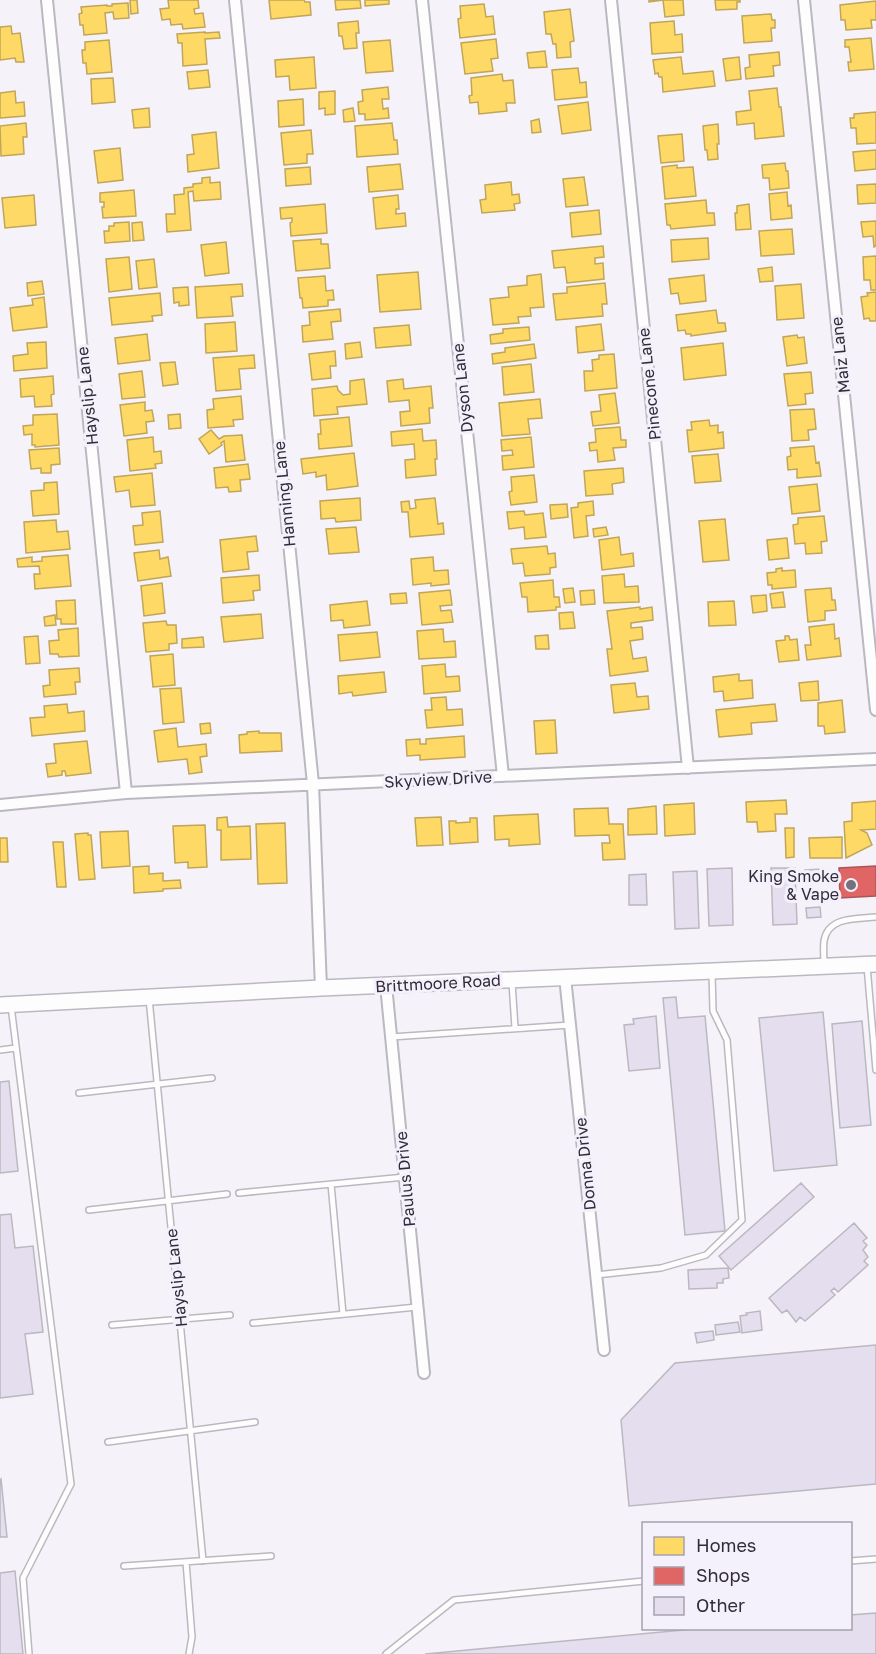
<svg xmlns="http://www.w3.org/2000/svg" width="876" height="1654" viewBox="0 0 876 1654" font-family="'Golos Text',sans-serif">
<style>
.homes{fill:#ffd966;stroke:#c1a558;stroke-width:1.5}
.shops{fill:#e06666;stroke:#ac5558;stroke-width:1.5}
.building{fill:#e4deef;stroke:#bbb8c0;stroke-width:1.5}
.lines{fill:none;stroke-linecap:round;stroke-linejoin:round}
.lane-casing{stroke:#bbb8c0;stroke-width:8}
.street-casing{stroke:#bbb8c0;stroke-width:14}
.secondary-casing{stroke:#bbb8c0;stroke-width:18}
.lane{stroke:#fefdfe;stroke-width:5}
.street{stroke:#fefdfe;stroke-width:10}
.secondary{stroke:#fefdfe;stroke-width:15}
.poi-dot{fill:#76727b;stroke:#f4f0fc;stroke-width:2}
.labels{text-anchor:middle;stroke-width:6;stroke-linejoin:round;paint-order:stroke}
.street-label{font-size:16px;fill:#312c37;stroke:#f4f0fc}
.poi-label{font-size:16px;fill:#312c37;stroke:#f4f0fc;text-anchor:end}
</style>
<rect width="100%" height="100%" fill="#f5f3f9"/>
<!-- homes -->
<path class="homes" d="M 130,0 L 137,0 L 138,13 L 131,14 Z
M 168,0 L 198,0 L 199,8 L 194,9 L 195,14 L 203,13 L 205,27 L 183,29 L 182,24 L 171,25 L 170,19 L 162,20 L 160,9 L 169,8 Z
M 269,0 L 304,0 L 305,2 L 310,2 L 311,15 L 271,19 Z
M 335,0 L 360,0 L 361,8 L 336,10 Z
M 365,0 L 389,0 L 389,4 L 365,6 Z
M 649,0 L 683,0 L 684,15 L 665,17 L 663,0 L 649,2 Z
M 715,0 L 740,0 L 740,2 L 737,2 L 737,9 L 716,10 Z
M 876,1 L 876,20 L 871,20 L 872,28 L 846,30 L 845,20 L 841,20 L 840,5 Z
M 128,3 L 129,18 L 114,19 L 113,12 L 105,13 L 107,33 L 84,35 L 83,25 L 80,25 L 79,14 L 82,13 L 81,7 L 107,5 L 107,6 L 112,6 L 112,4 Z
M 484,4 L 486,17 L 493,16 L 495,34 L 460,38 L 458,19 L 461,18 L 460,6 Z
M 570,9 L 574,41 L 570,42 L 571,57 L 557,58 L 556,44 L 553,44 L 551,34 L 546,34 L 544,12 Z
M 771,14 L 772,20 L 775,20 L 775,28 L 771,28 L 772,41 L 744,43 L 742,16 Z
M 358,21 L 359,33 L 356,33 L 357,48 L 344,49 L 342,36 L 339,36 L 338,23 Z
M 674,21 L 675,35 L 682,34 L 683,52 L 652,54 L 650,23 Z
M 11,26 L 12,34 L 20,33 L 24,62 L 16,62 L 15,58 L 0,60 L 0,27 Z
M 205,32 L 205,33 L 219,32 L 220,38 L 205,39 L 207,64 L 183,66 L 182,43 L 178,43 L 177,34 Z
M 871,38 L 874,69 L 849,71 L 848,62 L 851,62 L 849,47 L 845,47 L 845,40 Z
M 496,39 L 498,58 L 491,59 L 493,71 L 465,74 L 461,43 Z
M 109,40 L 112,72 L 87,74 L 86,63 L 83,63 L 82,50 L 85,50 L 85,42 Z
M 390,40 L 393,71 L 366,73 L 363,42 Z
M 545,51 L 547,67 L 529,68 L 527,53 Z
M 779,52 L 780,65 L 773,66 L 774,76 L 746,79 L 745,68 L 750,67 L 749,55 Z
M 314,57 L 316,88 L 290,90 L 289,76 L 276,77 L 275,60 Z
M 681,57 L 683,74 L 713,71 L 715,86 L 663,92 L 662,77 L 659,77 L 658,73 L 655,74 L 653,60 Z
M 739,57 L 741,79 L 726,81 L 723,59 Z
M 578,68 L 580,83 L 586,82 L 587,97 L 555,100 L 552,70 Z
M 208,70 L 210,87 L 189,89 L 187,72 Z
M 502,74 L 503,81 L 513,80 L 515,103 L 506,103 L 507,111 L 479,114 L 478,102 L 470,103 L 469,96 L 472,95 L 471,78 Z
M 113,78 L 115,102 L 92,104 L 91,79 Z
M 388,87 L 389,99 L 382,99 L 383,109 L 388,108 L 389,118 L 365,120 L 365,114 L 359,114 L 358,102 L 363,101 L 362,90 Z
M 777,88 L 779,107 L 781,107 L 784,136 L 755,139 L 754,123 L 737,125 L 736,112 L 751,110 L 749,91 Z
M 15,91 L 16,103 L 24,102 L 25,116 L 0,118 L 0,93 Z
M 335,91 L 335,114 L 325,115 L 325,108 L 319,109 L 319,92 Z
M 303,99 L 304,125 L 279,127 L 278,101 Z
M 588,102 L 591,130 L 562,134 L 558,106 Z
M 149,108 L 150,127 L 134,128 L 132,110 Z
M 353,108 L 355,121 L 344,122 L 343,110 Z
M 876,112 L 876,143 L 857,144 L 856,128 L 851,128 L 850,118 L 854,118 L 854,114 Z
M 539,119 L 541,132 L 532,133 L 531,121 Z
M 26,123 L 27,137 L 23,137 L 24,154 L 1,156 L 0,126 Z
M 392,123 L 394,140 L 397,140 L 398,154 L 357,157 L 355,126 Z
M 718,124 L 719,144 L 717,144 L 718,159 L 708,160 L 707,150 L 705,150 L 703,126 Z
M 311,130 L 313,154 L 307,154 L 307,163 L 284,165 L 281,133 Z
M 216,132 L 219,168 L 188,172 L 187,155 L 194,154 L 192,135 Z
M 682,134 L 684,161 L 661,163 L 658,136 Z
M 120,148 L 123,180 L 98,183 L 94,151 Z
M 876,150 L 876,169 L 855,171 L 853,152 Z
M 785,163 L 786,171 L 788,171 L 789,188 L 770,190 L 769,178 L 763,178 L 762,165 Z
M 400,164 L 403,189 L 369,192 L 367,167 Z
M 677,165 L 677,168 L 693,167 L 696,196 L 665,199 L 662,167 Z
M 310,167 L 311,184 L 286,186 L 285,169 Z
M 210,177 L 210,183 L 220,182 L 221,199 L 194,201 L 193,191 L 188,192 L 191,230 L 167,232 L 166,214 L 175,214 L 174,195 L 184,194 L 184,188 L 193,187 L 193,184 L 202,183 L 202,178 Z
M 584,177 L 588,205 L 566,207 L 563,179 Z
M 511,182 L 512,195 L 519,194 L 520,203 L 514,204 L 515,210 L 482,213 L 480,200 L 486,199 L 485,185 Z
M 876,184 L 876,203 L 858,204 L 857,185 Z
M 134,190 L 136,216 L 103,218 L 102,207 L 104,207 L 104,202 L 100,202 L 100,193 Z
M 787,192 L 788,206 L 791,205 L 792,218 L 771,220 L 769,194 Z
M 34,195 L 36,225 L 5,228 L 2,198 Z
M 398,195 L 399,209 L 396,209 L 396,214 L 405,213 L 406,226 L 376,229 L 373,198 Z
M 706,200 L 707,213 L 714,213 L 715,225 L 671,229 L 670,225 L 667,225 L 665,204 Z
M 325,204 L 327,233 L 291,236 L 290,223 L 292,222 L 292,218 L 281,219 L 280,208 Z
M 749,204 L 751,229 L 736,230 L 735,213 L 737,213 L 737,206 Z
M 599,210 L 601,234 L 572,237 L 570,213 Z
M 876,221 L 876,246 L 874,247 L 873,236 L 863,237 L 861,222 Z
M 129,222 L 130,241 L 105,243 L 104,231 L 109,231 L 109,226 L 114,226 L 114,223 Z
M 142,222 L 144,240 L 133,241 L 132,223 Z
M 792,229 L 794,254 L 761,256 L 759,231 Z
M 708,238 L 709,259 L 672,262 L 671,240 Z
M 321,239 L 321,244 L 328,244 L 330,268 L 296,271 L 293,241 Z
M 226,242 L 229,273 L 205,276 L 201,245 Z
M 603,246 L 604,257 L 595,258 L 595,264 L 603,263 L 604,279 L 567,283 L 565,267 L 554,268 L 552,251 Z
M 876,256 L 876,290 L 871,290 L 870,280 L 864,280 L 863,257 Z
M 129,257 L 132,289 L 109,292 L 106,259 Z
M 154,259 L 157,287 L 139,289 L 136,261 Z
M 772,267 L 773,281 L 760,282 L 758,269 Z
M 418,272 L 421,309 L 380,312 L 377,275 Z
M 541,274 L 544,307 L 530,308 L 531,316 L 518,317 L 519,323 L 493,325 L 490,299 L 509,297 L 508,287 L 527,285 L 527,276 Z
M 704,275 L 706,301 L 680,304 L 678,293 L 671,294 L 669,279 Z
M 325,276 L 326,291 L 333,290 L 334,300 L 328,300 L 328,306 L 303,308 L 302,298 L 300,298 L 298,278 Z
M 42,281 L 44,294 L 28,296 L 27,283 Z
M 605,283 L 607,304 L 602,304 L 603,316 L 556,320 L 553,294 L 567,293 L 567,287 Z
M 242,284 L 243,296 L 231,297 L 233,316 L 197,318 L 195,287 Z
M 801,284 L 804,318 L 777,320 L 775,286 Z
M 188,287 L 189,305 L 179,306 L 179,302 L 174,303 L 173,288 Z
M 876,292 L 876,321 L 870,321 L 869,318 L 864,319 L 861,297 L 868,296 L 867,293 Z
M 160,293 L 162,315 L 152,316 L 153,321 L 112,325 L 109,298 Z
M 44,297 L 47,327 L 13,331 L 10,308 L 33,305 L 32,299 Z
M 340,309 L 341,321 L 331,322 L 333,339 L 303,342 L 302,326 L 310,325 L 309,312 Z
M 716,310 L 718,323 L 725,323 L 726,331 L 691,336 L 691,334 L 686,334 L 685,330 L 678,331 L 676,315 Z
M 235,322 L 237,351 L 206,353 L 205,324 Z
M 601,324 L 604,350 L 578,353 L 576,327 Z
M 409,325 L 411,345 L 376,348 L 374,328 Z
M 529,327 L 530,340 L 491,344 L 490,335 L 503,333 L 503,329 Z
M 147,334 L 150,360 L 118,364 L 115,338 Z
M 797,335 L 798,338 L 804,337 L 807,363 L 787,366 L 783,337 Z
M 46,342 L 47,368 L 14,371 L 13,356 L 28,354 L 27,343 Z
M 360,342 L 362,357 L 346,359 L 345,344 Z
M 723,343 L 726,375 L 684,380 L 681,348 Z
M 534,344 L 536,358 L 493,364 L 492,354 L 505,352 L 505,348 Z
M 335,351 L 336,366 L 330,366 L 331,378 L 312,380 L 309,354 Z
M 614,354 L 617,388 L 585,391 L 584,371 L 593,371 L 592,360 L 599,359 L 599,355 Z
M 254,355 L 255,368 L 239,369 L 241,389 L 216,391 L 213,358 Z
M 175,362 L 178,384 L 163,386 L 160,363 Z
M 531,364 L 534,392 L 504,395 L 502,367 Z
M 142,371 L 145,397 L 122,399 L 119,374 Z
M 811,372 L 813,393 L 805,394 L 806,404 L 788,406 L 784,374 Z
M 53,376 L 54,394 L 51,395 L 52,406 L 35,407 L 34,396 L 21,397 L 20,379 Z
M 364,379 L 367,404 L 337,407 L 338,414 L 314,416 L 312,389 L 337,386 L 338,390 L 343,395 L 350,394 L 350,381 Z
M 403,379 L 404,389 L 431,386 L 433,408 L 429,408 L 430,423 L 401,426 L 400,412 L 410,411 L 409,400 L 389,402 L 387,381 Z
M 615,393 L 619,423 L 593,426 L 591,412 L 601,411 L 599,395 Z
M 241,396 L 243,419 L 233,420 L 234,426 L 208,428 L 207,410 L 214,409 L 213,399 Z
M 540,399 L 542,418 L 528,419 L 530,434 L 502,436 L 499,403 Z
M 145,402 L 145,411 L 152,410 L 154,421 L 146,422 L 147,433 L 124,436 L 120,405 Z
M 814,409 L 816,429 L 808,430 L 809,440 L 792,441 L 790,410 Z
M 57,414 L 59,445 L 35,447 L 35,445 L 32,445 L 32,434 L 24,435 L 23,426 L 33,425 L 33,415 Z
M 180,414 L 181,428 L 169,429 L 168,415 Z
M 349,417 L 352,446 L 319,449 L 318,434 L 321,434 L 320,420 Z
M 709,420 L 710,426 L 718,425 L 718,433 L 723,432 L 724,448 L 689,452 L 687,430 L 692,430 L 691,422 Z
M 620,427 L 621,440 L 626,440 L 626,447 L 613,448 L 615,460 L 598,462 L 597,450 L 590,451 L 589,443 L 596,442 L 595,429 Z
M 422,429 L 423,441 L 436,440 L 437,459 L 435,459 L 436,475 L 406,478 L 405,460 L 415,459 L 414,444 L 392,446 L 391,432 Z
M 211,430 L 219,439 L 224,436 L 242,435 L 245,460 L 226,462 L 224,441 L 221,443 L 222,445 L 209,454 L 199,439 Z
M 153,437 L 154,452 L 161,451 L 162,463 L 155,464 L 156,468 L 130,471 L 127,440 Z
M 531,437 L 534,467 L 503,470 L 502,456 L 513,455 L 512,450 L 502,451 L 501,440 Z
M 814,446 L 816,463 L 819,462 L 821,476 L 797,478 L 797,469 L 788,470 L 787,457 L 791,456 L 790,448 Z
M 59,448 L 60,464 L 51,465 L 51,473 L 41,473 L 41,468 L 31,469 L 29,450 Z
M 354,453 L 358,486 L 327,490 L 326,475 L 316,477 L 316,472 L 303,474 L 301,459 Z
M 718,454 L 721,481 L 695,483 L 692,456 Z
M 248,464 L 250,479 L 240,480 L 241,491 L 229,492 L 228,487 L 216,488 L 214,468 Z
M 623,468 L 624,482 L 612,484 L 613,494 L 586,496 L 584,471 Z
M 152,473 L 155,505 L 131,507 L 129,490 L 116,492 L 114,477 Z
M 534,475 L 537,502 L 511,505 L 509,492 L 512,491 L 511,477 Z
M 57,482 L 59,514 L 33,516 L 31,491 L 44,490 L 44,483 Z
M 817,484 L 820,511 L 792,514 L 789,487 Z
M 360,498 L 361,520 L 336,522 L 335,518 L 321,519 L 320,501 Z
M 435,498 L 438,524 L 443,523 L 444,534 L 410,537 L 408,512 L 402,512 L 401,502 L 409,501 L 410,509 L 416,508 L 415,500 Z
M 593,501 L 594,515 L 586,516 L 588,536 L 574,538 L 571,508 L 578,507 L 578,503 Z
M 567,504 L 568,517 L 551,519 L 550,505 Z
M 160,511 L 163,542 L 135,545 L 133,526 L 143,525 L 142,513 Z
M 524,511 L 525,515 L 543,513 L 546,537 L 525,539 L 524,527 L 509,529 L 507,512 Z
M 824,516 L 827,541 L 821,542 L 822,553 L 806,554 L 805,543 L 795,544 L 793,525 L 798,524 L 798,518 Z
M 725,519 L 729,560 L 703,562 L 699,521 Z
M 56,520 L 57,532 L 68,531 L 70,549 L 26,553 L 24,522 Z
M 356,527 L 359,552 L 329,554 L 326,529 Z
M 606,527 L 608,535 L 594,537 L 593,529 Z
M 256,536 L 258,551 L 247,552 L 249,569 L 223,572 L 220,540 Z
M 619,537 L 621,555 L 633,553 L 634,566 L 602,570 L 599,540 Z
M 787,538 L 789,558 L 769,560 L 767,540 Z
M 547,546 L 548,554 L 555,553 L 556,567 L 550,568 L 550,574 L 525,576 L 523,563 L 513,564 L 511,549 Z
M 159,550 L 160,559 L 168,557 L 171,576 L 138,581 L 134,553 Z
M 68,555 L 71,586 L 35,589 L 34,574 L 40,574 L 39,566 L 18,567 L 17,559 L 32,557 L 32,562 L 42,561 L 42,557 Z
M 433,557 L 434,571 L 448,570 L 449,584 L 431,586 L 431,583 L 413,585 L 411,559 Z
M 782,568 L 782,571 L 795,570 L 796,587 L 772,589 L 772,585 L 768,585 L 767,573 L 776,572 L 776,569 Z
M 624,574 L 625,587 L 638,586 L 639,602 L 604,603 L 602,576 Z
M 259,575 L 260,590 L 253,591 L 254,600 L 223,603 L 221,578 Z
M 553,580 L 554,597 L 559,597 L 560,607 L 556,607 L 556,610 L 528,612 L 527,597 L 522,597 L 520,583 Z
M 162,583 L 165,613 L 144,616 L 141,586 Z
M 573,588 L 575,602 L 565,603 L 563,589 Z
M 831,588 L 832,600 L 835,600 L 836,610 L 825,611 L 825,620 L 808,622 L 805,590 Z
M 450,590 L 452,605 L 440,606 L 441,611 L 451,610 L 453,622 L 422,625 L 419,593 Z
M 594,590 L 595,604 L 581,605 L 580,591 Z
M 783,592 L 785,607 L 772,608 L 770,594 Z
M 406,593 L 407,603 L 391,604 L 390,594 Z
M 766,595 L 767,611 L 753,613 L 751,596 Z
M 75,600 L 76,624 L 61,624 L 61,619 L 57,619 L 56,601 Z
M 367,601 L 370,625 L 344,628 L 343,620 L 331,621 L 330,605 Z
M 734,601 L 736,625 L 709,626 L 708,602 Z
M 640,607 L 640,609 L 652,607 L 653,620 L 631,623 L 631,628 L 642,627 L 643,639 L 630,641 L 633,659 L 646,657 L 648,671 L 610,676 L 607,649 L 612,649 L 607,611 Z
M 573,612 L 575,628 L 560,629 L 559,613 Z
M 261,614 L 263,638 L 224,642 L 221,617 Z
M 55,615 L 56,625 L 45,626 L 44,617 Z
M 166,621 L 167,625 L 176,625 L 177,643 L 169,644 L 169,650 L 146,652 L 143,623 Z
M 834,624 L 835,639 L 839,638 L 841,656 L 807,660 L 805,645 L 811,645 L 809,627 Z
M 78,628 L 79,656 L 59,657 L 58,654 L 50,654 L 49,641 L 59,640 L 58,630 Z
M 443,629 L 444,642 L 455,641 L 456,657 L 419,659 L 417,631 Z
M 377,632 L 380,657 L 340,661 L 338,635 Z
M 548,635 L 549,649 L 536,649 L 535,636 Z
M 38,636 L 40,663 L 26,664 L 24,637 Z
M 785,636 L 789,636 L 790,640 L 797,639 L 799,660 L 779,662 L 776,641 L 785,640 Z
M 203,637 L 204,647 L 182,648 L 182,639 Z
M 173,654 L 175,685 L 153,687 L 150,656 Z
M 445,664 L 446,677 L 459,676 L 460,691 L 424,694 L 422,666 Z
M 79,668 L 80,682 L 75,682 L 76,694 L 44,697 L 43,686 L 50,685 L 49,670 Z
M 384,672 L 386,692 L 353,696 L 352,692 L 339,694 L 338,676 Z
M 739,674 L 739,681 L 752,680 L 753,698 L 724,701 L 723,691 L 714,692 L 713,677 Z
M 818,681 L 819,700 L 801,701 L 799,683 Z
M 635,683 L 637,697 L 648,696 L 649,709 L 614,713 L 611,685 Z
M 181,688 L 184,722 L 163,724 L 160,689 Z
M 446,697 L 447,710 L 462,709 L 463,725 L 427,728 L 425,710 L 432,710 L 431,698 Z
M 842,700 L 845,732 L 825,734 L 824,726 L 818,726 L 818,703 Z
M 67,704 L 68,713 L 84,711 L 85,731 L 32,736 L 30,718 L 45,717 L 44,706 Z
M 775,704 L 777,721 L 751,723 L 752,734 L 719,737 L 716,710 Z
M 555,720 L 557,753 L 536,754 L 534,721 Z
M 210,723 L 211,733 L 201,734 L 200,724 Z
M 176,728 L 178,747 L 206,744 L 207,756 L 200,757 L 202,772 L 189,774 L 187,759 L 158,762 L 154,731 Z
M 259,731 L 259,733 L 281,733 L 282,751 L 240,753 L 239,735 L 247,734 L 247,732 Z
M 464,736 L 465,757 L 420,760 L 420,755 L 407,756 L 406,740 L 420,739 L 420,744 L 426,744 L 426,739 Z
M 87,741 L 91,773 L 66,776 L 65,771 L 62,771 L 62,775 L 48,777 L 46,764 L 56,763 L 54,744 Z
M 786,800 L 787,814 L 775,814 L 776,831 L 758,832 L 757,822 L 747,822 L 746,802 Z
M 876,801 L 876,829 L 861,830 L 867,833 L 872,845 L 846,858 L 844,822 L 852,821 L 852,803 Z
M 694,803 L 695,834 L 665,836 L 664,805 Z
M 656,806 L 657,834 L 628,835 L 628,809 Z
M 608,808 L 609,824 L 623,824 L 625,859 L 603,860 L 602,843 L 610,843 L 609,835 L 575,836 L 574,809 Z
M 538,814 L 540,844 L 509,846 L 509,839 L 495,840 L 494,816 Z
M 227,817 L 228,827 L 250,826 L 251,859 L 221,860 L 221,830 L 217,830 L 217,818 Z
M 441,817 L 443,845 L 417,846 L 415,818 Z
M 470,818 L 477,818 L 478,842 L 450,844 L 449,821 L 456,821 L 456,823 L 470,822 Z
M 285,823 L 287,883 L 258,884 L 256,824 Z
M 205,825 L 207,867 L 188,868 L 188,862 L 175,863 L 173,826 Z
M 785,828 L 794,828 L 794,857 L 786,858 Z
M 128,831 L 130,866 L 102,868 L 100,832 Z
M 88,833 L 88,835 L 91,835 L 95,879 L 79,880 L 75,834 Z
M 842,837 L 842,858 L 810,858 L 809,838 Z
M 0,838 L 7,838 L 8,862 L 0,862 Z
M 53,842 L 63,842 L 66,887 L 57,887 Z
M 149,866 L 149,874 L 163,873 L 163,881 L 180,880 L 181,888 L 163,889 L 163,891 L 134,893 L 133,867 Z"/>
<!-- shops -->
<path class="shops" d="M 876,866 L 876,896 L 840,898 L 839,868 Z"/>
<!-- building -->
<path class="building" d="M 732,868 L 733,925 L 709,926 L 707,869 Z
M 771,868 L 795,868 L 797,924 L 773,925 Z
M 824,869 L 824,876 L 805,877 L 805,870 Z
M 697,871 L 699,928 L 675,929 L 673,872 Z
M 646,874 L 647,905 L 629,905 L 629,875 Z
M 820,907 L 821,917 L 807,918 L 806,908 Z
M 676,997 L 678,1018 L 705,1016 L 725,1231 L 685,1235 L 663,998 Z
M 823,1012 L 837,1165 L 774,1171 L 759,1018 Z
M 656,1016 L 660,1068 L 629,1071 L 624,1025 L 634,1024 L 633,1019 Z
M 862,1021 L 871,1125 L 840,1128 L 832,1024 Z
M 9,1081 L 18,1171 L 0,1173 L 0,1082 Z
M 801,1183 L 814,1197 L 731,1270 L 719,1256 Z
M 11,1214 L 15,1248 L 33,1246 L 43,1332 L 25,1334 L 33,1394 L 0,1398 L 0,1215 Z
M 854,1223 L 867,1238 L 863,1241 L 867,1245 L 863,1250 L 868,1257 L 864,1261 L 868,1265 L 838,1292 L 834,1288 L 831,1291 L 835,1295 L 805,1321 L 800,1317 L 796,1322 L 787,1310 L 782,1313 L 769,1298 Z
M 728,1268 L 729,1278 L 723,1279 L 723,1283 L 717,1283 L 717,1288 L 689,1289 L 688,1270 Z
M 760,1311 L 762,1330 L 742,1333 L 740,1316 L 747,1315 L 746,1313 Z
M 738,1322 L 740,1332 L 716,1335 L 715,1325 Z
M 713,1331 L 714,1340 L 697,1343 L 695,1333 Z
M 876,1345 L 876,1484 L 629,1506 L 621,1420 L 675,1363 Z
M 1,1479 L 7,1537 L 0,1537 L 0,1480 Z
M 15,1571 L 23,1654 L 0,1654 L 0,1573 Z
M 876,1613 L 876,1654 L 425,1654 L 705,1628 L 850,1628 L 850,1615 Z"/>
<g class="lines">
<!-- lane casing -->
<g class="lane-casing">
<path id="lane" d="M 824,965 C 824,957 823,948 824,941 C 828,916 857,919 876,917
M 867,966 L 876,1070
M 512,982 L 515,1028
M 149,998 L 203,1561
M 11,1006 L 71,1484 L 23,1578 L 29,1654
M 391,1037 L 570,1025
M 0,1050 L 16,1048
M 79,1093 L 212,1078
M 331,1184 L 343,1314
M 239,1193 L 405,1177
M 89,1210 L 227,1194
M 596,1275 L 661,1268 L 706,1255 L 742,1220 L 727,1040 L 713,1011 L 712,973
M 253,1323 L 417,1307
M 112,1325 L 230,1315
M 108,1442 L 255,1422
M 850,1561 L 876,1559
M 186,1562 L 192,1637 L 189,1654
M 124,1566 L 271,1556
M 386,1654 L 454,1600 L 644,1581"/>
</g>
<!-- street casing -->
<g class="street-casing">
<path id="street" d="M 47,0 L 126,793
M 235,0 L 313,784 L 321,988
M 422,0 L 503,776
M 611,0 L 688,768
M 804,0 L 876,710
M 0,805 L 126,793 L 876,759
M 565,977 L 604,1350
M 386,985 L 424,1373"/>
</g>
<!-- secondary casing -->
<g class="secondary-casing">
<path id="secondary" d="M 0,1005 L 321,988 L 876,964"/>
</g>
<!-- lane -->
<use href="#lane" class="lane"/>
<!-- street -->
<use href="#street" class="street"/>
<!-- secondary -->
<use href="#secondary" class="secondary"/>
</g>
<!-- markers -->
<circle class="poi-dot" cx="851" cy="885" r="6"/>
<g class="labels">
<!-- street labels -->
<g class="street-label">
<text transform="translate(840 355) rotate(-96)" y="6">Maiz Lane</text>
<text transform="translate(649 384) rotate(-96)" y="6">Pinecone Lane</text>
<text transform="translate(462 388) rotate(-96)" y="6">Dyson Lane</text>
<text transform="translate(87 396) rotate(-96)" y="6">Hayslip Lane</text>
<text transform="translate(284 494) rotate(-96)" y="6">Hanning Lane</text>
<text transform="translate(438 779) rotate(-3)" y="6">Skyview Drive</text>
<text transform="translate(438 983) rotate(-3)" y="6">Brittmoore Road</text>
<text transform="translate(585 1164) rotate(-96)" y="6">Donna Drive</text>
<text transform="translate(405 1179) rotate(-95)" y="6">Paulus Drive</text>
<text transform="translate(176 1278) rotate(-96)" y="6">Hayslip Lane</text>
</g>
<!-- poi labels -->
<g class="poi-label">
<text x="839" y="882">King Smoke<tspan x="839" dy="18">&amp; Vape</tspan></text>
</g>
</g>
<!-- legend -->
<rect x="642" y="1522" width="210" height="108" fill="#f4f0fc" stroke="#a6a2ad" stroke-width="1.5"/>
<rect x="654" y="1537" width="30" height="18" fill="#ffd966" stroke="#a6a2ad" stroke-width="1.5"/>
<text x="696" y="1552" font-size="18" fill="#312c37">Homes</text>
<rect x="654" y="1567" width="30" height="18" fill="#e06666" stroke="#a6a2ad" stroke-width="1.5"/>
<text x="696" y="1582" font-size="18" fill="#312c37">Shops</text>
<rect x="654" y="1597" width="30" height="18" fill="#e4deef" stroke="#a6a2ad" stroke-width="1.5"/>
<text x="696" y="1612" font-size="18" fill="#312c37">Other</text>
</svg>
